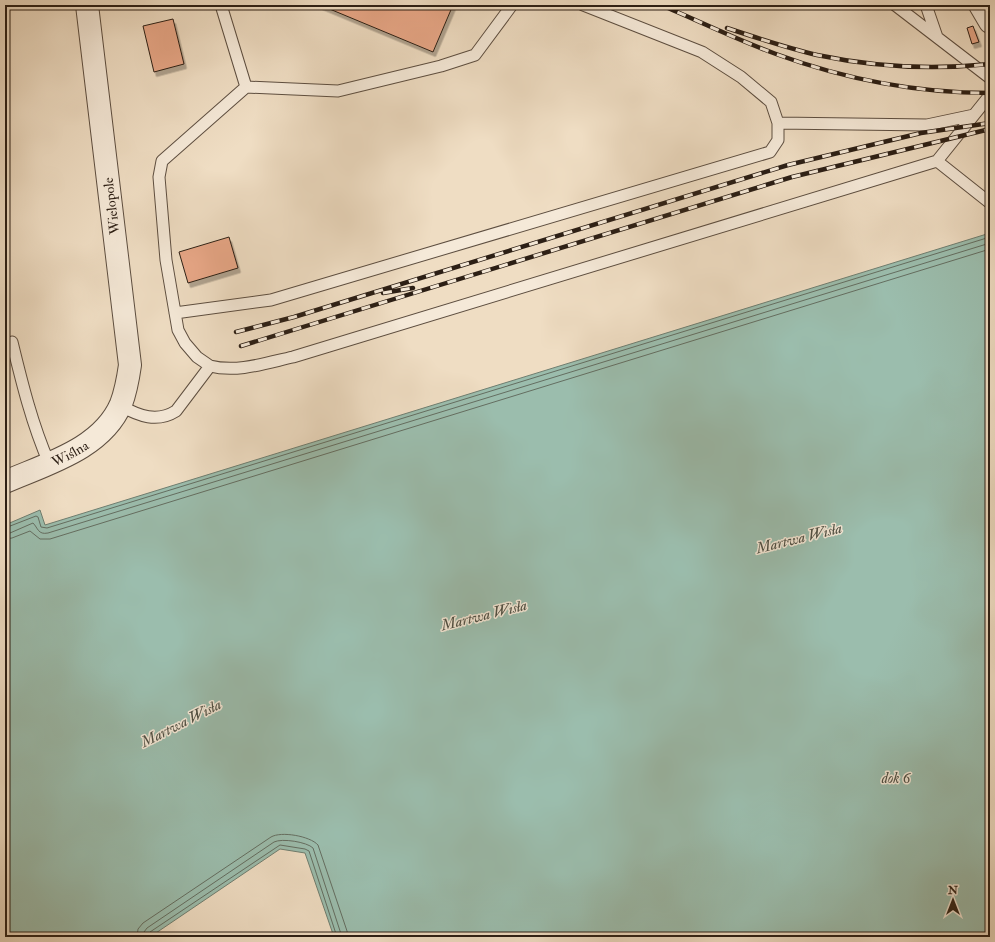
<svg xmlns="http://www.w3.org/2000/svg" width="995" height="942" viewBox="0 0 995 942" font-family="'IM FELL Double Pica',serif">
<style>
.water{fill:#9bbdad;stroke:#6f7e70}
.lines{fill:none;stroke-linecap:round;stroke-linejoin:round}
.shore{stroke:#646e61;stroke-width:1}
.building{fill:#e8a787;stroke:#2c1f15;filter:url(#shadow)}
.service-casing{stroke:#5d4e40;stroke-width:13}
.minor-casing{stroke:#5d4e40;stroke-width:24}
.service{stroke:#f5e9d8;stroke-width:11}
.minor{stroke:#f5e9d8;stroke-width:22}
.rail-casing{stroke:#2c1f15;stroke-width:4.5}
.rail{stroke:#f5e9d8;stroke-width:3;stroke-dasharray:9;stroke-linecap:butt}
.labels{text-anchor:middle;stroke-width:3;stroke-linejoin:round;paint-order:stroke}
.street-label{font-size:14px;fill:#2c1f15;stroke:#f5e9d8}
.water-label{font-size:15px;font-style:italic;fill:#4d4e43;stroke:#f5e9d8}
</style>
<defs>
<filter id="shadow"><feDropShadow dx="2.5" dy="4.5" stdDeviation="0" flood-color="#0004"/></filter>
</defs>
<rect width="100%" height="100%" fill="#efddc3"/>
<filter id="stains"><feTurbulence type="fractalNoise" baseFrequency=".005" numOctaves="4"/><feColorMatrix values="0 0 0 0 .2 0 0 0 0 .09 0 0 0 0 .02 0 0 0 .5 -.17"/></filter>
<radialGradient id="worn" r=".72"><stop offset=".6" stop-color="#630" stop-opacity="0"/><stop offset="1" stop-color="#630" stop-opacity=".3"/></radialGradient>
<!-- water -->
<path class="water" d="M 990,233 L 990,937 L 334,937 L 305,853 L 280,849 L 150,937 L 5,937 L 5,525 L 40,510 L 45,525 Z"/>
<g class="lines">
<!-- shore -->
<path class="shore" d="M 5,528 L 36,516 L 38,517 L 41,527 L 47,528 L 990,237
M 5,533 L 10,533 L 33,523 C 38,528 38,535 48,533 L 990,243
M 5,539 L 12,538 L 30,531 L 40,539 L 50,539 L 990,249
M 137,937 L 138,929 L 143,923 L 271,837 C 281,831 310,836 318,845 L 347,931 L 348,937
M 143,937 L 144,932 L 147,928 L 274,842 C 282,838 307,842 313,848 L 342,937
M 148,937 L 150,932 L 280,845 L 305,849 L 309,851 L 337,937"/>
</g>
<!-- building -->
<path class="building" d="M 320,5 L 453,5 L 433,52 Z
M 173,19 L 184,64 L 154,72 L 143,26 Z
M 973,26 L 979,42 L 972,44 L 967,28 Z
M 229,237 L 238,268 L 188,283 L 179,252 Z"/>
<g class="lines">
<!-- service casing -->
<g class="service-casing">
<path id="service" d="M 895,5 L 990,78
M 926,5 L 937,37
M 246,87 L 338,91 L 441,66 L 475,55 L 512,5
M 778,123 L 927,125 L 974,115
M 937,161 L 990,203
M 175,313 L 271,300 L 770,152 L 778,140 L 778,123 L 771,102 L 741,77 L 702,52 L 583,5
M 12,342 C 22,383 32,424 49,463
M 210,366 C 237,373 266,363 293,357 L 937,161 L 990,95
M 121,406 C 139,416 157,423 176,411 L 210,366 L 197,357 L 185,343 L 178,330 L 166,260 L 159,177 L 162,161 L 246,87 L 221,5"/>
</g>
<!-- minor casing -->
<g class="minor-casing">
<g id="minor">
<path d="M 980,5 L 990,22"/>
<path id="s1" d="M 5,482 C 46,464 102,449 121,404 C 126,391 128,379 130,365 L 87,5"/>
</g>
</g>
<!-- service -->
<use href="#service" class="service"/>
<!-- minor -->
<use href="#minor" class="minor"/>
<!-- rail casing -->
<g class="rail-casing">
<path id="rail" d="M 661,5 C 699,21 737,40 776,54 C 844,79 917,93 990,93
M 727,28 C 757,38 787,48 817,55 C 874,67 932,70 990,64
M 383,293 L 413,288
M 236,332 L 294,317 L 788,165 L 921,133 L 990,123
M 241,346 L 792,177 L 990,129"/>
</g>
<!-- rail -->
<use href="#rail" class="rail"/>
</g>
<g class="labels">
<!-- street labels -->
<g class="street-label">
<text transform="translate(111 206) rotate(-97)" y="5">Wielopole</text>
<text dy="5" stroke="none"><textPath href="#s1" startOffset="71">Wiślna</textPath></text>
</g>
<!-- water labels -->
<g class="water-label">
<text transform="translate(799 538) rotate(-14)" y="5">Martwa Wisła</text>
<text transform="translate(484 615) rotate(-14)" y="5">Martwa Wisła</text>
<text transform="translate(181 723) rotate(-27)" y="5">Martwa Wisła</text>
<text x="896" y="783">dok 6</text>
</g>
</g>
<!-- margin -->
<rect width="995" height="942" fill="none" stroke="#efddc3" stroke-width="20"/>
<rect x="6" y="6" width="983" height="930" fill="none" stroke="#2c1f15" stroke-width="2"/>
<rect x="10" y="10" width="975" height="922" fill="none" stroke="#2c1f15"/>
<!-- north arrow -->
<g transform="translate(953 900)" stroke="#f5e9d8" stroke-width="3" paint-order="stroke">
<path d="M0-3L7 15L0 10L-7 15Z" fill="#2c1f15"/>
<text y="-6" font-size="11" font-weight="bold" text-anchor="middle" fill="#2c1f15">N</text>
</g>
<rect width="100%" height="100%" filter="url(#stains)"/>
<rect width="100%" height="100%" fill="url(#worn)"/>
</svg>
